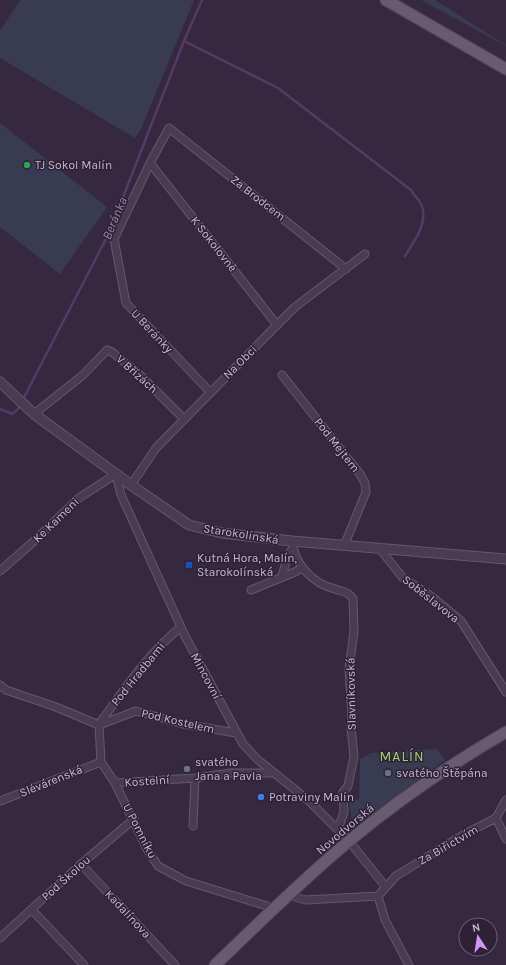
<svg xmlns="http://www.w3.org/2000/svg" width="506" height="965" viewBox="0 0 506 965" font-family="Karla,sans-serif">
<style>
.green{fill:#383b51}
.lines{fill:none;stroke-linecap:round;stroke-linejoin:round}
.stream{stroke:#543b65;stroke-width:2.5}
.minor-casing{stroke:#64586c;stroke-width:9}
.tertiary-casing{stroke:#64586c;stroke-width:11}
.primary-casing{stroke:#4f4358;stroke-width:13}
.minor{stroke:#493c52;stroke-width:7}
.tertiary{stroke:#493c52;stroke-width:9}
.primary{stroke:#685b71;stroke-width:11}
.leisure-dot{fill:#2e9e5b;stroke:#2e2137;stroke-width:1.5}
.transit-dot{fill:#1a4fb4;stroke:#2e2137;stroke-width:1.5}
.worship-dot{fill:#6b7280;stroke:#2e2137;stroke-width:1.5}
.shop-dot{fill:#3f7fe0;stroke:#2e2137;stroke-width:1.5}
.labels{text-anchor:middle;stroke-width:3;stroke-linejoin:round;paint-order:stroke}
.poi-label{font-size:12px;fill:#c5bacb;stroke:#2e2137;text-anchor:start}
.street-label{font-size:12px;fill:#c5bacb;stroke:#2e2137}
.water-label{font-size:13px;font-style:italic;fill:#9d83b1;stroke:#2e2137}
.quarter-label{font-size:14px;letter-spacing:1px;fill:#a6d16f;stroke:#2e2137}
</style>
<rect width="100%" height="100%" fill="#372842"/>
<!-- green -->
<path class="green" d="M 20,0 L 194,0 L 141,129 L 135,138 L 0,58 L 0,31 Z
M 421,0 L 435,0 L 506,45 L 506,46 Z
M 0,123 L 107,207 L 60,274 L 0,227 Z
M 437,749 L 445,760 L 357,825 L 352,821 L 349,801 L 359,799 L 360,759 L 371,753 Z"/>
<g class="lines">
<!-- stream -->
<path class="stream" d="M 184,41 L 278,88 L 411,190 C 414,195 420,201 422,206 C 428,224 414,241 405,256
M 0,409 L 12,414 L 18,409 L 109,233 L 184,41 L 202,0"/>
<!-- minor casing -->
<g class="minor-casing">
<path id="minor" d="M 150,163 L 277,325
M 282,375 L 360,474 L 365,483 L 366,492 L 344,546
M 210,392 L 126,303 L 114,239 L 150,163 L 169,128 L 346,269
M 34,414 L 83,375 L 107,350 L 112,352 L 140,375 L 184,419
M 131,485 L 156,448 L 277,325 L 295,307 L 365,254
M 292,541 C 294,564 313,584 335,589 C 343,592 348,591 353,599 L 354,631 L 349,669 L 352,717 L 351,728 L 354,756 L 348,786 L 343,792 L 344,812 L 338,829
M 379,548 L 403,578 L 431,596 L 461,621 L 506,692
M 0,571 L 33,542 L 79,498 L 116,474 L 121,495 L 185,636 L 243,744 L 257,759 L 309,801 L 349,841
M 282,577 L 286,561 L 292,549
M 251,590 L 295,572 L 302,568
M 0,685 L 6,690 L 56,707 L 99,725
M 99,724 C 124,690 148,653 181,627
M 99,725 L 101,762 L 115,783 L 147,849 L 158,866 L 186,881 L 267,906 L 273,910
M 99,725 L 136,711 L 183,724 L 236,733
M 115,783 L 195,778 L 231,773 L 274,773
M 0,801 L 101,762
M 496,818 L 506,839
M 193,826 L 195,778
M 353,846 L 385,886
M 81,864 L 175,965
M 290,894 L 298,898 L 306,900 L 378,896
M 32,910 L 84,965
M 0,938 L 81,864 L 134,819
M 409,965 L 385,920 L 378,896 L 396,876 L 463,835 L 496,818 L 506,800"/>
</g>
<!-- tertiary casing -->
<g class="tertiary-casing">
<path id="tertiary" d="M 0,382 L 34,414 L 131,485 L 189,525 L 222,533 L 292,541 L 506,559"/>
</g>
<!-- primary casing -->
<g class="primary-casing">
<path id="primary" d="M 386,0 L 506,69
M 215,965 C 259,923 302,880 349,841 C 398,800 451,764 506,732"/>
</g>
<!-- minor -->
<use href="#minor" class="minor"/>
<!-- tertiary -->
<use href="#tertiary" class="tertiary"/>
<!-- primary -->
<use href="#primary" class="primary"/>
</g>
<!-- markers -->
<circle class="leisure-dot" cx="27" cy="165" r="4"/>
<rect class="transit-dot" x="185" y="561" width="8" height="8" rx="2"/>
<g class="worship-dot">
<circle cx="187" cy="769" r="4"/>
<circle cx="388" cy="773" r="4"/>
</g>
<circle class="shop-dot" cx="261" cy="797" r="4"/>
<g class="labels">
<!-- poi labels -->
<g class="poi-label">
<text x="35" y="169">TJ Sokol Malín</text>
<text x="197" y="562">Kutná Hora, Malín,<tspan x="197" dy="14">Starokolínská</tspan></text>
<text x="195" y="766">svatého<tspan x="195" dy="14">Jana a Pavla</tspan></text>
<text x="396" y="777">svatého Štěpána</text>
<text x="269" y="801">Potraviny Malín</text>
</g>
<!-- street labels -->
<g class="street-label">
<text transform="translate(258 198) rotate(38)" y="4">Za Brodcem</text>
<text transform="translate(214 244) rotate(52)" y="4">K Sokolovně</text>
<text transform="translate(152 331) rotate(47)" y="4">U Beránky</text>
<text transform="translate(240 362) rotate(-45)" y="4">Na Obci</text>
<text transform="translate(137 374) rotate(42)" y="4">V Břízách</text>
<text transform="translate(337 445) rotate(52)" y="4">Pod Mejtem</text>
<text transform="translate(56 520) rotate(-44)" y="4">Ke Kameni</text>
<text transform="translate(241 534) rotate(9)" y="4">Starokolínská</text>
<text transform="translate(431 599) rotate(38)" y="4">Soběslavova</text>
<text transform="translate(138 674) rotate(-51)" y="4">Pod Hradbami</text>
<text transform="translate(206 676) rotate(62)" y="4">Mincovní</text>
<text transform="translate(351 694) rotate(-91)" y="4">Slavníkovská</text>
<text transform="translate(178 721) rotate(13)" y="4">Pod Kostelem</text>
<text transform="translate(51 781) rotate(-22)" y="4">Slévárenská</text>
<text transform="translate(147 781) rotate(-4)" y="4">Kostelní</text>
<text transform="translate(345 829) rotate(-40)" y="4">Novodvorská</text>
<text transform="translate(140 831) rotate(63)" y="4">U Pomníku</text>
<text transform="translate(448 845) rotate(-30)" y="4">Za Biřictvím</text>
<text transform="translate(66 878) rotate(-42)" y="4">Pod Školou</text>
<text transform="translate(128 914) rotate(47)" y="4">Kadalínova</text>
</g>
<!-- water labels -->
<g class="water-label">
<text transform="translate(114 218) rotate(-67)" y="5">Beránka</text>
</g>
<!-- quarter labels -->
<g class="quarter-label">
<text x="402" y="761">MALÍN</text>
</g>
</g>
<!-- north arrow -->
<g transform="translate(478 937) rotate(348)"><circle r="19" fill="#2e2137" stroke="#6a5e72"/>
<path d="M0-3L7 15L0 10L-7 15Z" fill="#d097f3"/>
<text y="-6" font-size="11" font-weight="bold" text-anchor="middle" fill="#c5bacb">N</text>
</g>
</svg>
